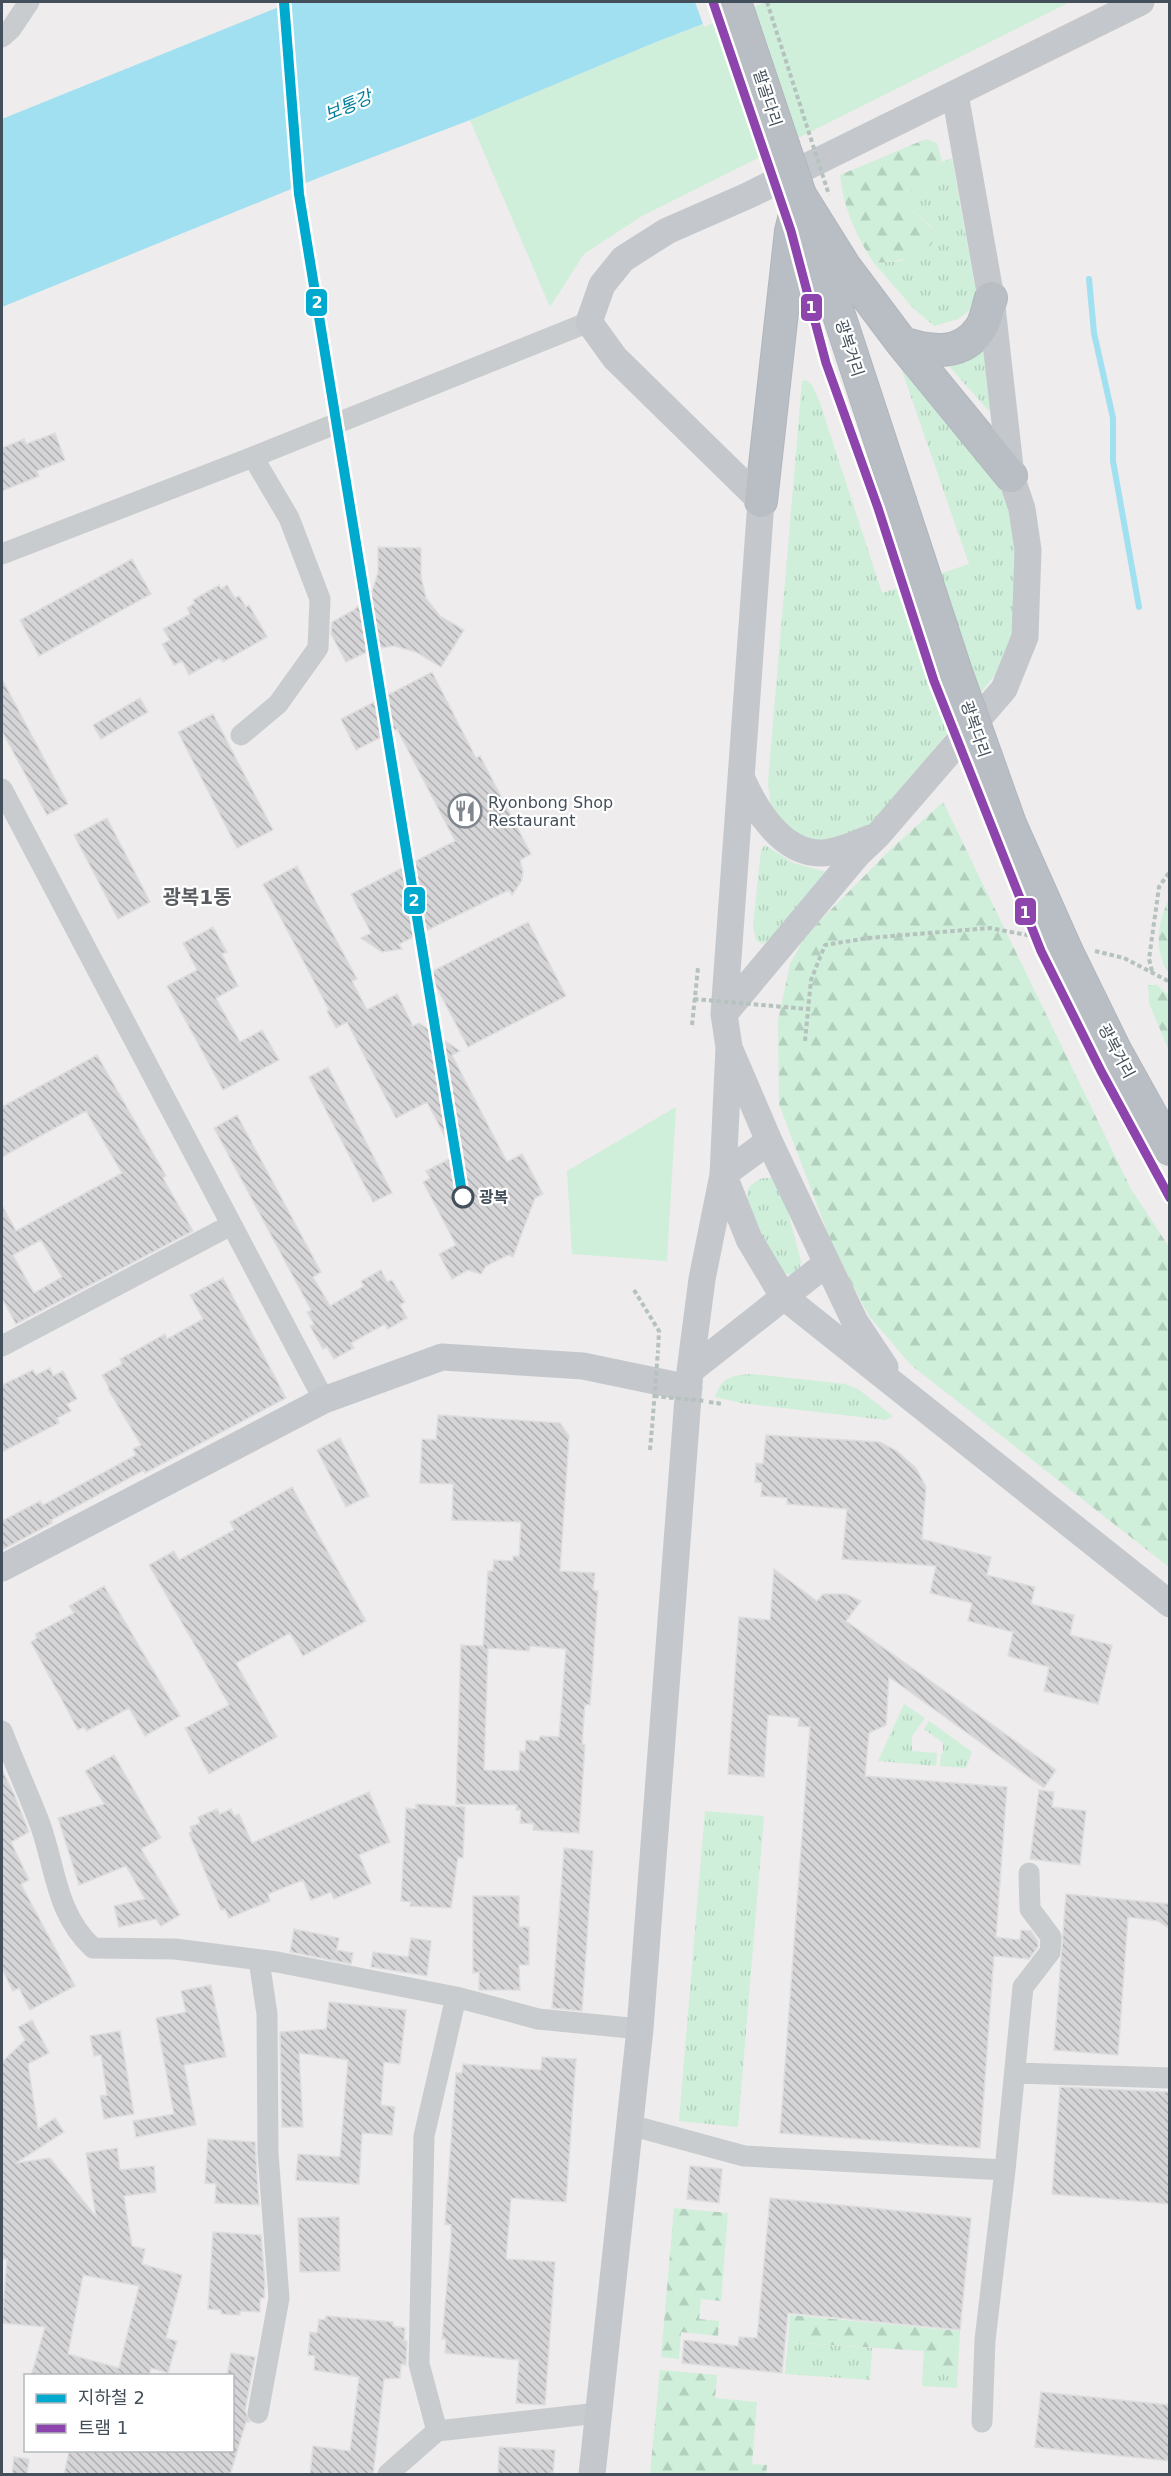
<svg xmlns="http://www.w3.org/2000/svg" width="1171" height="2476" viewBox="0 0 1171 2476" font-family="'DejaVu Sans','Noto Sans KR',sans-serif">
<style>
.grass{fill:url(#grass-tufts)}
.forest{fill:url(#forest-firs)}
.park{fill:#cfefda}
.water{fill:#a0e0f0}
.pier{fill:#eeecec}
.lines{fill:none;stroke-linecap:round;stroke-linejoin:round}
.stream{stroke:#a0e0f0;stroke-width:6}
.building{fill:url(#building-back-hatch);stroke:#dfdedf;stroke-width:1.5;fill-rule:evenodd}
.highway-casing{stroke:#b1b6bd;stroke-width:34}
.path{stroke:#b5c2be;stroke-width:4;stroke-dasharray:4.5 3;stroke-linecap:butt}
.minor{stroke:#c9ccce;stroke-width:21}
.major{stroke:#c4c8cc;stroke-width:27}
.highway{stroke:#b8bec4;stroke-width:32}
.highway-bridge-casing{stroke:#b1b6bd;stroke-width:34;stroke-linecap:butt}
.path-bridge{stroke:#b5c2be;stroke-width:4;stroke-dasharray:4.5 3;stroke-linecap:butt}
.highway-bridge{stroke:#b8bec4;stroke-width:32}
.tram-1-casing{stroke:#fff;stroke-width:14}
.tram-1{stroke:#8e44ad;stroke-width:9}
.metro-1-casing{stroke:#fff;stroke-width:15}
.metro-1{stroke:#00a9ce;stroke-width:10}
.stop-dot{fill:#fff;stroke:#434f5a;stroke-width:3}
.labels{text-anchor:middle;stroke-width:4.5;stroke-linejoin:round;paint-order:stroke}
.street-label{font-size:16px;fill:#434f5a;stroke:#fff}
.poi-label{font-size:16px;fill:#434f5a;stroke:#fff;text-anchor:start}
.stop-label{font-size:16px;font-weight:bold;fill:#434f5a;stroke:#fff;text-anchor:start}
.water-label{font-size:18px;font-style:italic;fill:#04809e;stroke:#fff}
.quarter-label{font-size:20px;font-weight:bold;fill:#585c61;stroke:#fff}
.line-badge{stroke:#fff;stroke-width:2}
.badge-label{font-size:16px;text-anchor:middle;font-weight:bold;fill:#fff}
</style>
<defs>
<pattern id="grass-tufts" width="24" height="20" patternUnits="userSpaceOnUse" patternTransform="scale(1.5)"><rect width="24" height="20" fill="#cfefda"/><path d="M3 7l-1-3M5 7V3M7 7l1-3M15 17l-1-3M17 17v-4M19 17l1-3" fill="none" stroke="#b3cfbd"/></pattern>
<pattern id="forest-firs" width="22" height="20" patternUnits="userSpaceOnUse" patternTransform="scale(1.5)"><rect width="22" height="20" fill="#cfefda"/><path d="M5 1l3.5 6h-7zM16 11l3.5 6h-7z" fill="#b3cfbd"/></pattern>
<pattern id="building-back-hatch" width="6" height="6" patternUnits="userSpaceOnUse" patternTransform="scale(1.5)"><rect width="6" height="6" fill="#d5d4d7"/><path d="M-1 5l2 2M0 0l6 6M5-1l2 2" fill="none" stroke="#aeaeb1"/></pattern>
</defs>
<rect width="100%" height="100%" fill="#eeecec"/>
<!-- grass -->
<path class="grass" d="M 952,158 L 978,304 L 958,319 L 934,326 L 913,308 L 874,263 L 902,261 L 933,228 L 901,201 L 903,193 L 922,185 L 942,162 Z
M 983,345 L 993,410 L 988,410 L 948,365 Z
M 902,361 L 975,449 L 1003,493 L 1019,540 L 1016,630 L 1000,669 L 866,832 L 839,843 L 799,837 L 771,808 L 768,782 L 802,381 L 806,380 L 812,385 L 820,403 L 882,593 L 969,564 L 901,368 Z
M 765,845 L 793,863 L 827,872 L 769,940 L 762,944 L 756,940 L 753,925 L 761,850 Z
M 762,1178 L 774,1178 L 781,1187 L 801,1261 L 799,1270 L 792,1275 L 783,1273 C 773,1255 743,1212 748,1190 C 750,1184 757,1181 762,1178 Z
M 752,1374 L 846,1384 L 858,1389 L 893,1416 L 885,1420 L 741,1403 L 715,1397 C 723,1376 730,1376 752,1374 Z
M 904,1704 L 925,1718 L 912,1736 L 912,1751 L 937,1753 L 936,1766 L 878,1761 Z
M 929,1721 L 972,1752 L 966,1768 L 940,1766 L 941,1754 L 943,1753 L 943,1743 L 924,1729 Z
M 705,1811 L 764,1816 L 738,2127 L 679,2121 Z
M 788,2342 L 872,2348 L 870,2380 L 785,2374 Z
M 923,2365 L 958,2367 L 957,2388 L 922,2386 Z"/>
<!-- forest -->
<path class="forest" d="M 926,139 L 937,143 L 942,162 L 922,185 L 903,193 L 901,201 L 933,229 L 932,244 C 912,260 899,261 874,263 C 856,236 843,207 840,175 Z
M 943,802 L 1131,1189 L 1169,1247 L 1169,1567 L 911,1365 L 869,1316 L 834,1250 L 779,1104 L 778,1021 L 790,964 L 806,935 L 892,848 Z
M 1169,899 L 1169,972 C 1153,952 1158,921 1169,899 Z
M 1148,985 L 1157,985 L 1169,996 L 1169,1051 L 1149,1003 Z
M 674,2208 L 728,2213 L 721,2301 L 701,2299 L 699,2319 L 719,2321 L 718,2336 L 681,2332 L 679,2359 L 661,2357 Z
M 790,2315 L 960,2331 L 958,2367 L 923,2365 L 924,2351 L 788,2342 Z
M 660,2370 L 717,2375 L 715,2398 L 757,2402 L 752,2464 L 767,2465 L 766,2474 L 650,2474 Z"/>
<!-- park -->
<path class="park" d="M 760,2 L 1070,2 L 642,216 L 584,254 L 550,307 L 470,120 L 656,42 Z
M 676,1107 L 667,1261 L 572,1254 L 567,1171 Z"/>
<!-- water -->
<path class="water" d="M 291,2 L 760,2 L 656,42 L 470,120 L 318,178 L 2,307 L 2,119 Z"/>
<!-- pier -->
<path class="pier" d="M 695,2 L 763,2 L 761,4 L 704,27 Z"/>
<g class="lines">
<!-- stream -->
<path class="stream" d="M 1089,279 L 1094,333 L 1113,418 L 1113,461 L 1139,607"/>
</g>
<!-- building -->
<path class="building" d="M 55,433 L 65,460 L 37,471 L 39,476 L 2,491 L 2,448 L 24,439 L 26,444 Z
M 378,547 L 421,548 L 421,577 L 426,598 L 440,616 L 464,630 L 441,667 L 416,652 L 394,646 L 373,649 L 346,662 L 331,634 L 332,622 L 354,610 L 371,594 L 378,573 Z
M 132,559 L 151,594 L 39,656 L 20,620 Z
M 219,585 L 221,589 L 227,585 L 235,598 L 239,596 L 246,607 L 249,605 L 267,637 L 223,662 L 220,658 L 189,675 L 182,661 L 174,665 L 162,644 L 170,640 L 163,629 L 190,614 L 187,608 L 195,603 L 193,600 Z
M 432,672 L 476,758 L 480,756 L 531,854 L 520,860 L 523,871 L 522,880 L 512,895 L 509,890 L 399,944 L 402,949 L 382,952 L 361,938 L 371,933 L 351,894 L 455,841 L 397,729 L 356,750 L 341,719 Z
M 2,679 L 68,804 L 47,815 L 2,731 Z
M 140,698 L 148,712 L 101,739 L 93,725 Z
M 213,714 L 273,830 L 237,848 L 178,732 Z
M 107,818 L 150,902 L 118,919 L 74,835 Z
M 297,866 L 357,979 L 352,981 L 367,1010 L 397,994 L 413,1026 L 419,1023 L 460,1051 L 452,1055 L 507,1162 L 522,1154 L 543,1194 L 535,1198 L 513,1257 L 508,1255 L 486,1266 L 481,1274 L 468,1270 L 452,1279 L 439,1254 L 456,1245 L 423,1182 L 430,1178 L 426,1171 L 455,1156 L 427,1102 L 396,1118 L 347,1022 L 336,1028 L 327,1011 L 329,1010 L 263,884 Z
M 528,922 L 566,996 L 468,1047 L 429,973 Z
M 213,927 L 227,952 L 222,954 L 238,986 L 216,998 L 240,1042 L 262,1030 L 279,1060 L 223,1090 L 167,986 L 197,970 L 183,943 Z
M 97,1055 L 166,1176 L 163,1178 L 193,1231 L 16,1324 L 2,1298 L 2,1205 L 16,1231 L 122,1173 L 86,1111 L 2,1157 L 2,1107 ZM 41,1240 L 62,1277 L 34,1293 L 13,1255 Z
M 328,1067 L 392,1193 L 373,1202 L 309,1077 Z
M 237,1115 L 321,1272 L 313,1277 L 330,1306 L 364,1286 L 361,1281 L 381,1270 L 387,1282 L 392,1280 L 405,1302 L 400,1305 L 407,1318 L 388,1329 L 385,1324 L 351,1343 L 354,1348 L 334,1359 L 327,1347 L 323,1349 L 310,1326 L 314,1324 L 307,1312 L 311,1310 L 214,1128 Z
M 223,1278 L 286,1398 L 145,1473 L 144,1470 L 51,1520 L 52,1523 L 2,1550 L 2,1521 L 40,1501 L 43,1505 L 136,1455 L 133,1449 L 141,1445 L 108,1389 L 109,1388 L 102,1375 L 122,1364 L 120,1359 L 165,1334 L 167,1339 L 203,1319 L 190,1295 Z
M 50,1368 L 53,1376 L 63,1371 L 77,1399 L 67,1404 L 71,1411 L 57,1418 L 59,1423 L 2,1452 L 2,1385 L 33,1370 L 36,1375 Z
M 438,1415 L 560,1423 L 569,1436 L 560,1571 L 595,1573 L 593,1590 L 598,1591 L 590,1705 L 585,1704 L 582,1744 L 585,1745 L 579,1833 L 533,1830 L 534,1824 L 520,1823 L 521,1810 L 516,1810 L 517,1805 L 456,1804 L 461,1645 L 483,1646 L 488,1571 L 493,1571 L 494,1560 L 513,1561 L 513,1556 L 519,1556 L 521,1522 L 452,1520 L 453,1484 L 420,1483 L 422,1439 L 436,1440 ZM 530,1646 L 566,1649 L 559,1737 L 540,1736 L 539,1741 L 526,1740 L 525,1752 L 520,1751 L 519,1771 L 484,1770 L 488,1648 L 529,1651 Z
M 766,1435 L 880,1442 L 897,1451 L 916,1468 L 926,1487 L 922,1539 L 991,1557 L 987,1575 L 1035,1587 L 1031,1604 L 1074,1615 L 1070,1635 L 1112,1645 L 1098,1704 L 1044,1691 L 1049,1667 L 1008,1656 L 1013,1632 L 968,1621 L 972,1603 L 930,1593 L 936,1566 L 842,1559 L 847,1509 L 787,1504 L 787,1498 L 761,1496 L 762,1483 L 755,1482 L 756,1463 L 763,1464 Z
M 340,1438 L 369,1496 L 346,1507 L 317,1450 Z
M 292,1487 L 366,1621 L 303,1656 L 290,1633 L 236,1663 L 277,1737 L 209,1774 L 185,1728 L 229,1705 L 149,1565 L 174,1551 L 179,1560 L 234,1530 L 230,1522 Z
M 774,1569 L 817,1601 L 823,1594 L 846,1594 L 861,1601 L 846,1621 L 1056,1770 L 1044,1788 L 889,1677 L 886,1725 L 869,1733 L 865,1776 L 1007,1787 L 996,1937 L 1020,1940 L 1021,1930 L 1031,1931 L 1038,1941 L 1038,1947 L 1029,1959 L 994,1956 L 980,2148 L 780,2133 L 810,1727 L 798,1726 L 799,1718 L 768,1715 L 764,1777 L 728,1774 L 739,1617 L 770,1620 Z
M 104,1586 L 180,1716 L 145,1736 L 129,1708 L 87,1731 L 84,1727 L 78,1730 L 31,1642 L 37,1638 L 35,1634 L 74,1613 L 69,1606 Z
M 114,1755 L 161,1838 L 141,1849 L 180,1915 L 161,1926 L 156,1919 L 119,1927 L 114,1906 L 145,1899 L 126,1866 L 79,1885 L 58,1818 L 104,1804 L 85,1771 Z
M 2,1770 L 14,1794 L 29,1832 L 11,1842 L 29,1880 L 21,1884 L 75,1986 L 30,2010 L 19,1988 L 13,1991 L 2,1969 Z
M 1039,1790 L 1054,1792 L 1052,1807 L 1086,1811 L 1080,1865 L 1030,1859 Z
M 369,1792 L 390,1842 L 359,1855 L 371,1883 L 334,1899 L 331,1892 L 311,1900 L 303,1880 L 268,1894 L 270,1901 L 229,1918 L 225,1909 L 221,1910 L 189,1833 L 192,1831 L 190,1827 L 200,1823 L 198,1817 L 217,1809 L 220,1814 L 231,1809 L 234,1816 L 239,1814 L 252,1843 Z
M 416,1804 L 465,1807 L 463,1858 L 458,1857 L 451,1908 L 410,1906 L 411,1902 L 401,1901 L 406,1808 L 416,1809 Z
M 564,1848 L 593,1851 L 582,2011 L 552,2008 Z
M 1066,1894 L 1170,1904 L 1170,1929 L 1158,1921 L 1128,1917 L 1118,2055 L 1054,2050 Z
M 473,1896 L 519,1896 L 519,1927 L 529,1927 L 529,1965 L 519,1965 L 520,1990 L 479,1990 L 479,1972 L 473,1973 Z
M 294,1929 L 339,1938 L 336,1953 L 337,1950 L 353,1953 L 351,1964 L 290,1952 Z
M 411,1938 L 431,1941 L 427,1976 L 371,1967 L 373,1952 L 408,1957 Z
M 211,1985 L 226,2057 L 184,2065 L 196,2125 L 136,2137 L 133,2121 L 174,2114 L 156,2018 L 186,2012 L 181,1991 Z
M 329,2002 L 406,2010 L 400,2064 L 384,2062 L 381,2105 L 395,2107 L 392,2135 L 362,2133 L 359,2184 L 296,2180 L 298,2154 L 340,2157 L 348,2060 L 299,2053 L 303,2127 L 282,2127 L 280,2032 L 326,2029 Z
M 32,2020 L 49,2053 L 28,2064 L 38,2129 L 55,2118 L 64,2132 L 16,2163 L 50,2158 L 96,2217 L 86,2153 L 117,2148 L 120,2170 L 154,2166 L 156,2192 L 124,2196 L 132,2246 L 145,2249 L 142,2264 L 182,2275 L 166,2338 L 177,2341 L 168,2373 L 151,2368 L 149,2376 L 31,2376 L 45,2327 L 2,2323 L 7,2259 L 2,2259 L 2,2062 L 25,2040 L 18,2027 ZM 83,2275 L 139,2286 L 119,2368 L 68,2354 Z
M 120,2031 L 134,2114 L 104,2119 L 100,2096 L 107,2095 L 101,2055 L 94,2056 L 90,2036 Z
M 542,2057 L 576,2059 L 566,2202 L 511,2198 L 506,2259 L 555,2262 L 545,2405 L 516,2403 L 519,2360 L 445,2353 L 446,2339 L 442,2339 L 451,2241 L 451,2225 L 445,2224 L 456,2073 L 462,2073 L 463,2064 L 541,2070 Z
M 1060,2087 L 1170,2092 L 1170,2204 L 1052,2194 Z
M 208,2139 L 255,2142 L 259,2205 L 215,2203 L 216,2184 L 205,2183 Z
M 690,2166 L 722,2169 L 719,2203 L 687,2199 Z
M 770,2198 L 971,2218 L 960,2330 L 788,2313 L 782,2373 L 682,2363 L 684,2340 L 738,2346 L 739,2337 L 757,2338 Z
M 339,2217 L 340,2271 L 300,2272 L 298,2218 Z
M 213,2232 L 261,2235 L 265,2284 L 264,2298 L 260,2298 L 260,2312 L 240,2311 L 240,2315 L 221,2314 L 221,2310 L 208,2309 Z
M 326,2316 L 393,2322 L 393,2326 L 405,2328 L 404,2341 L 407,2341 L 406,2365 L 401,2364 L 400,2378 L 384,2379 L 373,2475 L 310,2475 L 313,2446 L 350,2451 L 359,2377 L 314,2370 L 315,2356 L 308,2355 L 310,2332 L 317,2333 L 319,2319 L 325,2320 Z
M 231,2353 L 255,2357 L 245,2411 L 250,2422 L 246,2422 L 230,2475 L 64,2475 L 69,2451 L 232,2451 L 232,2376 L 227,2376 Z
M 1041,2392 L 1170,2405 L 1170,2461 L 1035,2447 Z
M 499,2447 L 555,2450 L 553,2475 L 498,2475 Z
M 14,2457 L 29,2459 L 27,2475 L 12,2475 Z"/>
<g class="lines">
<!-- highway casing -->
<g class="highway-casing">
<path id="highway" d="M 800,195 L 845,267 L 902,343 L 1011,476
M 814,239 L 900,501
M 902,343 C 929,352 961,357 980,329 C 986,321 988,307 991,298
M 761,501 L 791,231 L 800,195
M 1067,952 L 1115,1050 L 1170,1149"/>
</g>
<!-- path -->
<path class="path" d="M 1095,951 L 1124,958 L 1170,982
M 1152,971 L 1149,959 L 1159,887 L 1170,871
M 692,1025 L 698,968
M 805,1041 L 811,980 L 825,945 L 868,938 L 990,928 L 1032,936
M 634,1290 L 659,1331 L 658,1351
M 709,1402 L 723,1404
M 650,1450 L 652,1428"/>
<!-- minor -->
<path class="minor" d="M 2,37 L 11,29 L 29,2
M 2,554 L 253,457 L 589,322
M 241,735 L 278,704 L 318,648 L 320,599 L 289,518 L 253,457
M 2,789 L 324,1400
M 2,1346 L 231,1225
M 2,1731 C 14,1762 28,1793 40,1824 C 56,1869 56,1914 93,1948 L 175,1949 L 277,1962 L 456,1997 L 538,2019 L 640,2029
M 1015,2073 L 1170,2078
M 630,2125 L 744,2156 L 1005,2170
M 258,2413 L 279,2298 L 268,2153 L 267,2014 L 259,1960
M 982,2422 L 985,2340 L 1005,2170 L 1023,1987 L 1050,1952 L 1051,1937 L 1030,1909 L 1029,1873
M 437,2431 L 598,2413
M 388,2474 L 437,2431 L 419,2364 L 424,2136 L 456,1997"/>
<!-- major -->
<path class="major" d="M 741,777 C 755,809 782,854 822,853 C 839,852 855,844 871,838
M 724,1014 L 857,855 L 878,835 L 1004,689 L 1025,637 L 1028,550 L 1022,509 L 1011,476 L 991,298 L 955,94
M 731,1052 L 769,1141 L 855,1322 L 885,1367
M 723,1175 L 769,1141
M 724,1176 L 749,1239 L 783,1296 L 1170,1604
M 690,1371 L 827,1263
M 2,1568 L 324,1400 L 442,1357 L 583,1366 L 689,1388
M 592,2474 L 640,2029 L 690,1371 L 702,1279 L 723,1175 L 729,1047 L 724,1014 L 761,501 L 615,358 L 589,322 L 602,285 L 623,259 L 667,231 L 747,196 L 1141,2"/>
<!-- highway -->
<use href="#highway" class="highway"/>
<!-- highway-bridge casing -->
<g class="highway-bridge-casing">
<path id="highway-bridge" d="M 735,2 L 800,195
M 900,501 L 956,672 L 1010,824 L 1067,952"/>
</g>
<!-- path-bridge -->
<path class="path-bridge" d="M 767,2 L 829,195
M 694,999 L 807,1009
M 654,1396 L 705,1401
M 652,1428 L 658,1351"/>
<!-- highway-bridge -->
<use href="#highway-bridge" class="highway-bridge"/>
<!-- tram-1 casing -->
<g class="tram-1-casing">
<path id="tram-1" d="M 713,2 L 791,231 L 826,363 L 878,508 L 934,681 L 1041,951 L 1101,1071 L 1170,1198"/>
</g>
<!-- tram-1 -->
<use href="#tram-1" class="tram-1"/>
<!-- metro-1 casing -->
<g class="metro-1-casing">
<path id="metro-1" d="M 284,2 L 299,194 L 463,1199"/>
</g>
<!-- metro-1 -->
<use href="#metro-1" class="metro-1"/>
</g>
<!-- icons -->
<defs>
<g id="restaurant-ring" transform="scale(1.725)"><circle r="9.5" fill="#fff" stroke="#7f868d" stroke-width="1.5"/><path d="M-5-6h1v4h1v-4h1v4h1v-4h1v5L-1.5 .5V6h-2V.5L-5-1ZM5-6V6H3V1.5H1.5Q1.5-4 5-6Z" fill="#7f868d"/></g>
</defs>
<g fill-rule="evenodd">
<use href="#restaurant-ring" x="465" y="811"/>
</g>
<!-- markers -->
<circle class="stop-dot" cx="463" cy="1197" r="10"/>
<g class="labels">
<!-- street labels -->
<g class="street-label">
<text transform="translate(768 98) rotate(72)" y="6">팔골다리</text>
<text transform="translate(850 348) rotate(72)" y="6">광복거리</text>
<text transform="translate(976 729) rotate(71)" y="6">광복다리</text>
<text transform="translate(1117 1051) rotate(62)" y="6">광복거리</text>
</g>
<!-- poi labels -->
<g class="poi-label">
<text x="488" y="808">Ryonbong Shop<tspan x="488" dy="18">Restaurant</tspan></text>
</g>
<!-- stop labels -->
<g class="stop-label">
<text x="479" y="1203">광복</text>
</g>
<!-- water labels -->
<g class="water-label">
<text transform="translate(348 106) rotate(-23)" y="6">보통강</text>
</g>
<!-- quarter labels -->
<g class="quarter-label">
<text x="197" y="904">광복1동</text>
</g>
</g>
<g class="line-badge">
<rect x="305" y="288" width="23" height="29" rx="6" fill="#00a9ce"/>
<rect x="800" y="293" width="23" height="29" rx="6" fill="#8e44ad"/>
<rect x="403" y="886" width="23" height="29" rx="6" fill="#00a9ce"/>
<rect x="1014" y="897" width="23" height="29" rx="6" fill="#8e44ad"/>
</g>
<g class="badge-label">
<text x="317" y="308">2</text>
<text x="811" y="313">1</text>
<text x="414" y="906">2</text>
<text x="1025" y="918">1</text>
</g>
<!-- border -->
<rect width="1171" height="2476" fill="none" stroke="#434f5a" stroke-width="6"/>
<!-- legend -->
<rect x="24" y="2374" width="210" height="78" fill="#ffffff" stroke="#b4b9bd" stroke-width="1.5"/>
<rect x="36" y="2394" width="30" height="9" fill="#00a9ce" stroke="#b4b9bd" stroke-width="1.5"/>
<text x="78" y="2404" font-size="18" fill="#434f5a">지하철 2</text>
<rect x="36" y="2424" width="30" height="9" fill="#8e44ad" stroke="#b4b9bd" stroke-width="1.5"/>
<text x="78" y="2434" font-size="18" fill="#434f5a">트램 1</text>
</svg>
